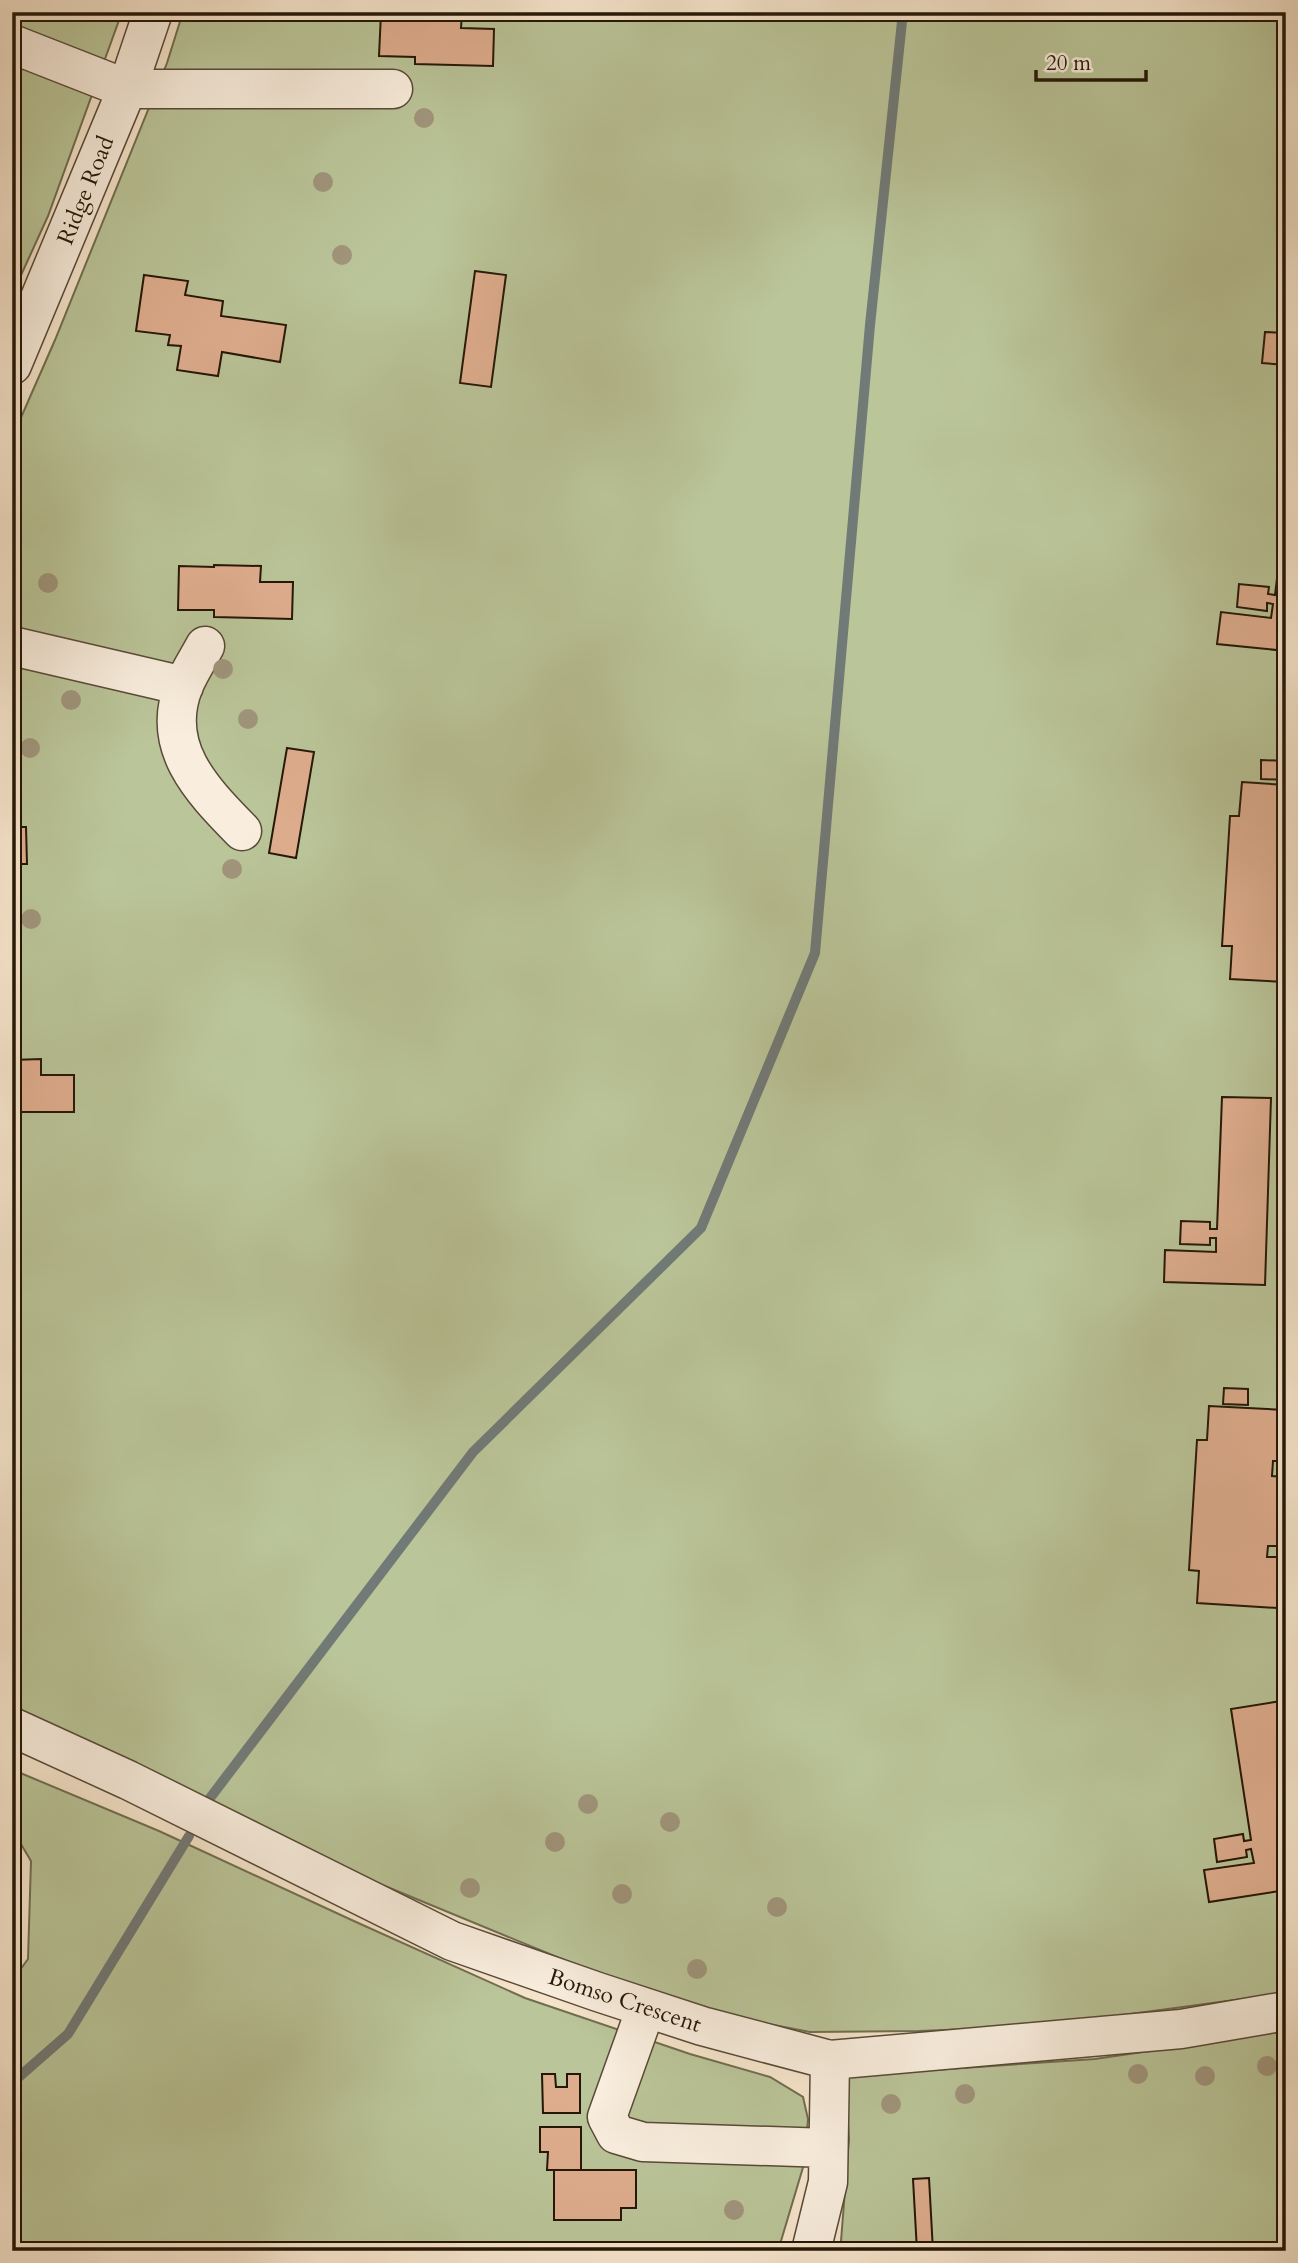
<svg xmlns="http://www.w3.org/2000/svg" width="1298" height="2263" viewBox="0 0 1298 2263" font-family="Cardo,serif">
<style>
.green{fill:#bac599;stroke:#706e50;stroke-width:2}
.lines{fill:none;stroke-linecap:round;stroke-linejoin:round}
.stream{stroke:#717a77;stroke-width:10}
.building{fill:#dead8e;stroke:#251707;stroke-width:2}
.minor-casing{stroke:#594a38;stroke-width:41}
.minor{stroke:#f9eede;stroke-width:38}
.tree{fill:#a0957c}
.labels{text-anchor:middle;stroke-width:5;stroke-linejoin:round;paint-order:stroke}
.street-label{font-size:23px;fill:#251707;stroke:#f9eede}
</style>
<rect width="100%" height="100%" fill="#f6e5cc"/>
<filter id="stains"><feTurbulence type="fractalNoise" baseFrequency=".00286" numOctaves="4"/><feColorMatrix values="0 0 0 0 .2 0 0 0 0 .09 0 0 0 0 .02 0 0 0 .5 -.17"/></filter>
<radialGradient id="worn" r=".72"><stop offset=".6" stop-color="#630" stop-opacity="0"/><stop offset="1" stop-color="#630" stop-opacity=".3"/></radialGradient>
<!-- green -->
<path class="green" d="M 12,12 L 122,12 L 48,216 L 12,295 Z
M 183,12 L 1286,12 L 1286,1993 L 1041,2026 L 919,2031 L 810,2032 L 676,2006 L 368,1879 L 12,1719 L 12,438 L 55,340 L 167,63 Z
M 18,1772 L 159,1831 L 356,1922 L 525,1998 L 690,2054 L 770,2077 L 803,2097 L 808,2119 L 804,2164 L 778,2251 L 12,2251 L 12,1981 L 28,1959 L 31,1861 L 12,1829 L 12,1798 Z
M 1286,2031 L 1286,2251 L 838,2251 L 841,2241 L 849,2139 L 845,2076 L 1095,2059 Z"/>
<g class="lines">
<!-- stream -->
<path class="stream" d="M 210,1798 L 473,1452 L 701,1228 L 815,953 L 870,325 L 903,12
M 12,2083 L 68,2034 L 189,1836"/>
</g>
<!-- building -->
<path class="building" d="M 415,12 L 462,13 L 461,28 L 494,29 L 493,66 L 415,64 L 415,57 L 379,56 L 381,13 L 415,14 Z
M 475,271 L 506,275 L 491,387 L 460,383 Z
M 144,275 L 188,281 L 185,295 L 223,301 L 221,316 L 286,325 L 280,362 L 222,352 L 218,376 L 177,370 L 181,346 L 168,345 L 170,335 L 136,331 Z
M 1265,332 L 1286,333 L 1286,365 L 1262,363 Z
M 1286,502 L 1286,651 L 1217,644 L 1221,612 L 1271,618 L 1273,604 L 1267,603 L 1267,611 L 1237,607 L 1239,584 L 1269,587 L 1268,594 L 1275,595 Z
M 214,565 L 261,566 L 260,582 L 293,582 L 292,619 L 214,617 L 214,610 L 178,610 L 179,566 L 214,567 Z
M 287,748 L 314,752 L 296,858 L 269,853 Z
M 1261,760 L 1286,761 L 1286,780 L 1261,779 Z
M 1242,782 L 1286,785 L 1286,982 L 1230,979 L 1232,946 L 1222,946 L 1230,816 L 1239,816 Z
M 12,827 L 26,827 L 27,864 L 12,864 Z
M 41,1059 L 41,1075 L 74,1075 L 74,1112 L 12,1112 L 12,1060 Z
M 1222,1097 L 1271,1098 L 1265,1285 L 1164,1282 L 1165,1250 L 1216,1252 L 1216,1238 L 1210,1238 L 1210,1245 L 1180,1244 L 1181,1221 L 1210,1222 L 1210,1229 L 1217,1229 Z
M 1224,1388 L 1248,1389 L 1248,1405 L 1223,1404 Z
M 1209,1406 L 1286,1410 L 1286,1461 L 1273,1461 L 1272,1476 L 1285,1477 L 1281,1546 L 1268,1546 L 1267,1557 L 1281,1557 L 1277,1608 L 1197,1603 L 1199,1571 L 1189,1570 L 1197,1440 L 1207,1440 Z
M 1281,1701 L 1286,1736 L 1286,1890 L 1209,1902 L 1204,1870 L 1254,1863 L 1251,1849 L 1246,1850 L 1247,1857 L 1217,1862 L 1214,1839 L 1243,1834 L 1244,1841 L 1251,1840 L 1231,1709 Z
M 542,2074 L 555,2074 L 556,2087 L 567,2087 L 567,2074 L 580,2074 L 580,2113 L 543,2113 Z
M 540,2127 L 581,2127 L 581,2170 L 547,2170 L 548,2152 L 540,2152 Z
M 554,2170 L 636,2170 L 636,2208 L 621,2208 L 621,2220 L 554,2220 Z
M 929,2178 L 933,2251 L 917,2251 L 913,2179 Z"/>
<g class="lines">
<!-- minor casing -->
<g class="minor-casing">
<path id="minor" d="M 12,44 L 127,89 L 393,89
M 12,365 L 127,89 L 153,12
M 12,646 L 184,686
M 205,646 C 198,659 190,671 184,685 C 159,747 202,790 242,831
M 12,1727 L 128,1780 L 452,1941 L 598,1992 L 702,2026 L 830,2060 L 1181,2029 L 1286,2011
M 646,2008 L 607,2117 L 616,2134 L 643,2142 L 828,2148
M 811,2251 L 828,2182 L 830,2060"/>
</g>
<!-- minor -->
<use href="#minor" class="minor"/>
</g>
<!-- trees -->
<g class="tree">
<circle cx="424" cy="118" r="10"/>
<circle cx="323" cy="182" r="10"/>
<circle cx="342" cy="255" r="10"/>
<circle cx="48" cy="583" r="10"/>
<circle cx="223" cy="669" r="10"/>
<circle cx="71" cy="700" r="10"/>
<circle cx="248" cy="719" r="10"/>
<circle cx="30" cy="748" r="10"/>
<circle cx="232" cy="869" r="10"/>
<circle cx="31" cy="919" r="10"/>
<circle cx="588" cy="1804" r="10"/>
<circle cx="670" cy="1822" r="10"/>
<circle cx="555" cy="1842" r="10"/>
<circle cx="470" cy="1888" r="10"/>
<circle cx="622" cy="1894" r="10"/>
<circle cx="777" cy="1907" r="10"/>
<circle cx="697" cy="1969" r="10"/>
<circle cx="1267" cy="2066" r="10"/>
<circle cx="1138" cy="2074" r="10"/>
<circle cx="1205" cy="2076" r="10"/>
<circle cx="965" cy="2094" r="10"/>
<circle cx="891" cy="2104" r="10"/>
<circle cx="734" cy="2210" r="10"/>
</g>
<g class="labels">
<!-- street labels -->
<g class="street-label">
<text transform="translate(85 190) rotate(-68)" y="8">Ridge Road</text>
<text transform="translate(625 2000) rotate(18)" y="8">Bomso Crescent</text>
</g>
</g>
<!-- margin -->
<rect width="1298" height="2263" fill="none" stroke="#f6e5cc" stroke-width="42"/>
<rect x="14" y="14" width="1270" height="2235" fill="none" stroke="#251707" stroke-width="3.5"/>
<rect x="21" y="21" width="1256" height="2221" fill="none" stroke="#251707" stroke-width="2"/>
<!-- scale -->
<path d="M1036 70v10h110v-10" fill="none" stroke="#251707" stroke-width="3.5"/>
<text x="1046" y="70" font-size="21" fill="#251707" stroke="#f9eede" stroke-width="5" paint-order="stroke">20 m</text>
<rect width="100%" height="100%" filter="url(#stains)"/>
<rect width="100%" height="100%" fill="url(#worn)"/>
</svg>
